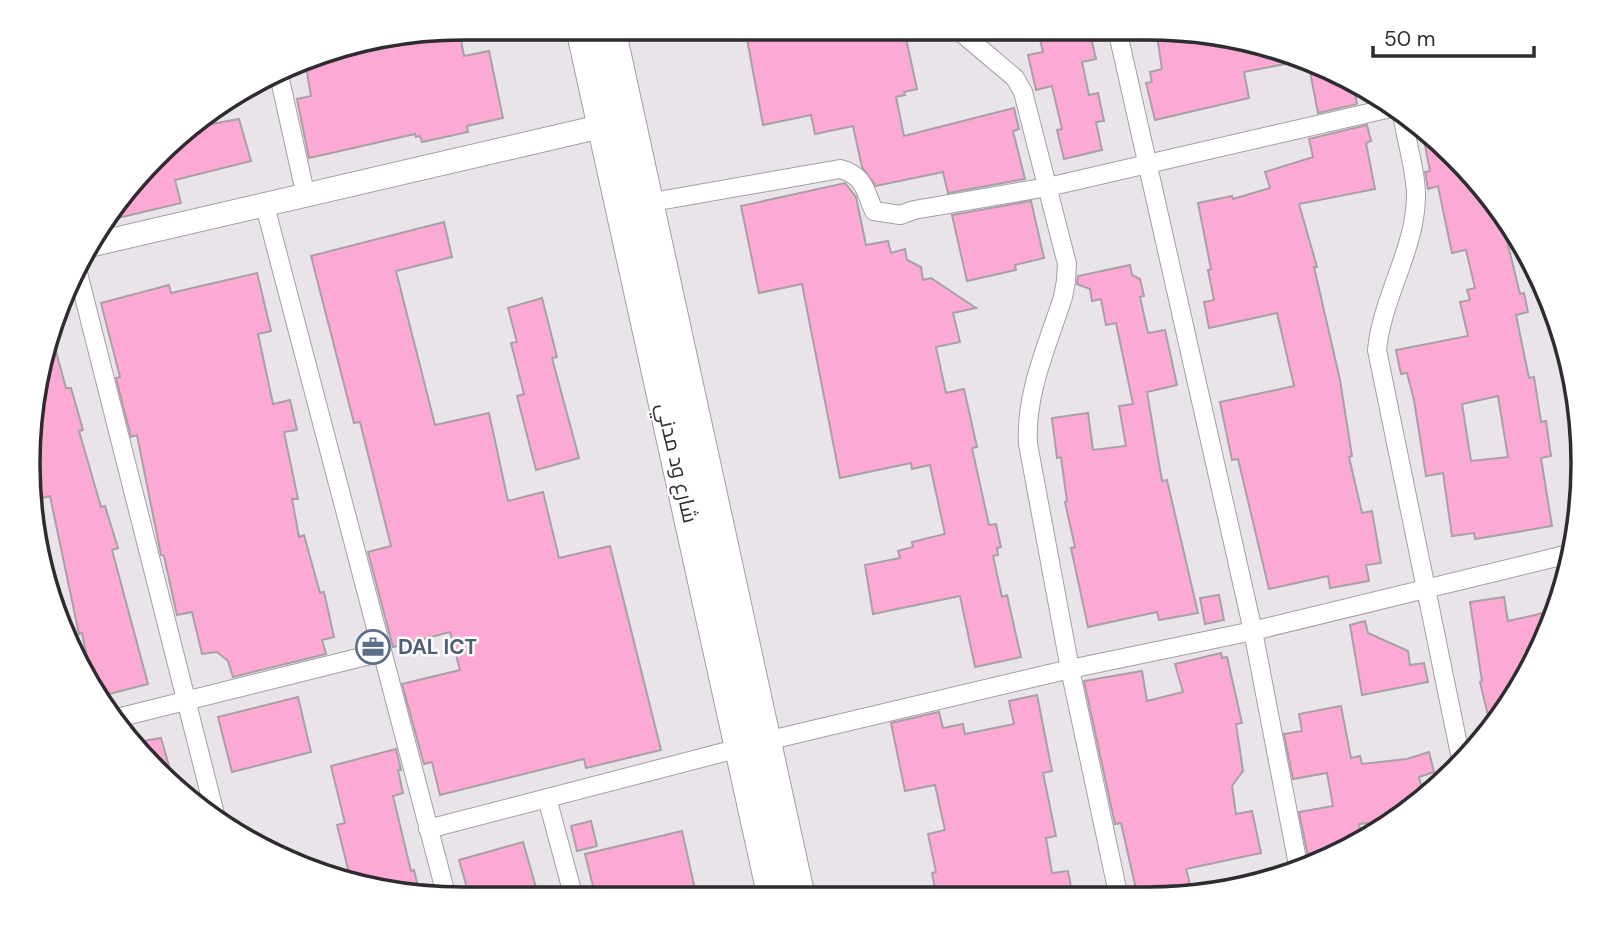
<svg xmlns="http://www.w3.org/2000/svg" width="1611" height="927" viewBox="0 0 1611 927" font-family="'DM Sans',Cairo,sans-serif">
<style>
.building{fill:#fda9d6;stroke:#a8a0a4;stroke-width:2;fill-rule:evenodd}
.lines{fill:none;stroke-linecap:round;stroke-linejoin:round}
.minor-casing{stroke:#a59fa5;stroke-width:20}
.tertiary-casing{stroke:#a59fa5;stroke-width:25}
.trunk-casing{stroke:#a59fa5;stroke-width:32}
.minor{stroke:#fff;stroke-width:18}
.tertiary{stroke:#fff;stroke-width:23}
.trunk{stroke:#fff;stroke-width:30}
.labels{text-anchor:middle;stroke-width:5;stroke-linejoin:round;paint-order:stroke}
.street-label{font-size:21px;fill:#2e2c2f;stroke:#fff}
.service-label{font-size:21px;font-weight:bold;fill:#4e5e75;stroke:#fff;text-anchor:start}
.rim{fill:none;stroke:#2e2c2f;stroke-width:3.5}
</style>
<rect width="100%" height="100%" fill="#e9e3ea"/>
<!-- building -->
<path class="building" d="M 745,28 L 904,29 L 917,89 L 904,92 L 905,95 L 896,97 L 904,136 L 1014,108 L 1019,129 L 1013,131 L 1025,179 L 948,193 L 943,172 L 876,186 L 862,167 L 853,126 L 815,134 L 811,115 L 763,125 Z
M 459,29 L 464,56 L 489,51 L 503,118 L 467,126 L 468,132 L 422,142 L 420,136 L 416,137 L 415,134 L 309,158 L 297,99 L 311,96 L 305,61 L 324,51 Z
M 1049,29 L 1089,29 L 1096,59 L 1082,62 L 1089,95 L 1098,93 L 1104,121 L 1096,122 L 1102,150 L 1064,159 L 1057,130 L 1062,129 L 1052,86 L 1036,90 L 1028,55 L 1043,52 L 1038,31 Z
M 1156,29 L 1176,29 L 1288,51 L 1305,60 L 1244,72 L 1249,98 L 1155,120 L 1146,83 L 1152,82 L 1150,72 L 1162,69 Z
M 1308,61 L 1353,83 L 1357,104 L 1318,113 Z
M 239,119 L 251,161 L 175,180 L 181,203 L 101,222 L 190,128 Z
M 1367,125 L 1371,141 L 1366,143 L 1375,189 L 1299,204 L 1317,267 L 1314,267 L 1340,380 L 1352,456 L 1349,457 L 1362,513 L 1372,511 L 1381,563 L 1366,565 L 1369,581 L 1330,588 L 1328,576 L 1269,589 L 1238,459 L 1232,460 L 1220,402 L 1294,386 L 1277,313 L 1209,328 L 1204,302 L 1214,300 L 1208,270 L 1211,269 L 1198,203 L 1232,196 L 1233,199 L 1270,188 L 1265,172 L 1313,157 L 1309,139 Z
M 1423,135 L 1500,212 L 1520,294 L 1524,293 L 1528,312 L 1516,315 L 1529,378 L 1534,377 L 1541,422 L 1546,421 L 1551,456 L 1541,458 L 1552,526 L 1475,539 L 1474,533 L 1452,536 L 1443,473 L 1426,476 L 1414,400 L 1407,373 L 1401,374 L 1396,350 L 1468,336 L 1460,302 L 1470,300 L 1467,290 L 1475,288 L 1466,250 L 1452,253 L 1438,186 L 1428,189 L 1425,172 L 1430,171 ZM 1498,396 L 1508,457 L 1471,461 L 1462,404 Z
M 845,183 L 856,197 L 866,245 L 888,241 L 891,253 L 905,249 L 907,260 L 921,267 L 923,280 L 931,278 L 976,308 L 953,313 L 960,342 L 936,347 L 946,393 L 964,389 L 977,447 L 972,448 L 989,525 L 996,524 L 1001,547 L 997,548 L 998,555 L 993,556 L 1002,597 L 1007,595 L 1021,657 L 975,667 L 960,596 L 873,614 L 865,565 L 900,558 L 898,551 L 913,547 L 912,542 L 945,534 L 930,465 L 912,469 L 911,463 L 840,478 L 802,284 L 759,293 L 741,206 Z
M 1031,201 L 1044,258 L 1015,265 L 1016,270 L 967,281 L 952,215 Z
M 444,222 L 452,257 L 396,271 L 435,425 L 489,413 L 508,501 L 543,492 L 559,558 L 610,546 L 661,750 L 586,768 L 584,759 L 440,795 L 432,762 L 424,764 L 402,684 L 460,670 L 450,632 L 393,647 L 368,552 L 391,546 L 360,422 L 354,423 L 311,256 Z
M 1130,265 L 1132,275 L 1140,279 L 1144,296 L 1140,297 L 1148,333 L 1165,330 L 1177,385 L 1147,392 L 1162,481 L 1167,480 L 1198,613 L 1159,620 L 1157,612 L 1088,627 L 1071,548 L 1075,547 L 1065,502 L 1067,501 L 1061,457 L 1057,458 L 1052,418 L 1088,413 L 1093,450 L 1126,446 L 1119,406 L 1133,404 L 1116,323 L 1106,325 L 1101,299 L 1092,301 L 1090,289 L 1077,284 L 1078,276 Z
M 257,273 L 271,331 L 258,334 L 273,404 L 290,400 L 297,430 L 284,432 L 298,499 L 292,499 L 299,537 L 304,535 L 320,593 L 324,592 L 334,637 L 322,640 L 326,654 L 233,677 L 228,661 L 217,652 L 202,654 L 192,612 L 177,615 L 164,556 L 161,555 L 137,435 L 131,437 L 116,378 L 120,377 L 101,303 L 169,285 L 171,293 Z
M 542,298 L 557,357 L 552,358 L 579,458 L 536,470 L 517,396 L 524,394 L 511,343 L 517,342 L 508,308 Z
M 51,333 L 66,388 L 71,388 L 83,430 L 79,431 L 101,507 L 105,506 L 118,548 L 112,550 L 148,684 L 101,696 L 92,680 L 82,633 L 79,634 L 50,496 L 42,498 L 31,446 L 43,350 Z
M 1219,595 L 1224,620 L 1205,624 L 1200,598 Z
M 1504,597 L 1508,621 L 1548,612 L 1510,705 L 1491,728 L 1480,682 L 1482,681 L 1470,602 Z
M 1365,621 L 1368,633 L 1408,651 L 1410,665 L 1424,663 L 1428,682 L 1362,695 L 1350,625 Z
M 1221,653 L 1222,658 L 1227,657 L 1242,723 L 1236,724 L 1243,771 L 1232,786 L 1236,814 L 1252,811 L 1261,853 L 1186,869 L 1190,884 L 1178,887 L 1180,897 L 1138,898 L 1121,823 L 1115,824 L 1084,681 L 1142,671 L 1147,701 L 1183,692 L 1175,664 Z
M 1037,695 L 1052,771 L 1043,773 L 1056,836 L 1046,838 L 1052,873 L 1068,871 L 1071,887 L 1055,889 L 1056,898 L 937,898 L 932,873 L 936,872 L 928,834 L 945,830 L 935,785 L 905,791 L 891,723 L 939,712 L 943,728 L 963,724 L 965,734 L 1014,724 L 1009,701 Z
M 298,697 L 311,752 L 232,772 L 218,717 Z
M 1341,706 L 1351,758 L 1360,756 L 1362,764 L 1407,759 L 1429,752 L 1434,772 L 1419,777 L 1424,796 L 1391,821 L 1359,824 L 1363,842 L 1310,866 L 1299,812 L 1333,806 L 1327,773 L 1293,779 L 1284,734 L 1302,731 L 1299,714 Z
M 161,738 L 173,780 L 133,743 Z
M 396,749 L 401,770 L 398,770 L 403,793 L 393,796 L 411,871 L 414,870 L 420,895 L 351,881 L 337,825 L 345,823 L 331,766 Z
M 591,821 L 597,846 L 577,851 L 571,826 Z
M 682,831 L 697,898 L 596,898 L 585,854 Z
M 523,842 L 539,898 L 470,898 L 459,860 Z"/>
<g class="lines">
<!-- minor casing -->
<g class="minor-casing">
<path id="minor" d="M 957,29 L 1015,78 L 1023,92 L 1067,264 L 1066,281 L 1063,297 C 1048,344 1025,393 1028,444 L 1070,669 L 1119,898
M 1117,29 L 1253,631 L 1299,870
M 279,75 L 306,197
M 1402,114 C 1406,139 1417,176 1416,199 C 1414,252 1382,298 1377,350 L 1462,764
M 647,203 L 840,169 C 864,175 865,191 874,211 L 900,215 L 914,210 L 1048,187 L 1395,107
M 265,206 L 447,898
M 78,273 L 217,822
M 1568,362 L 1575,394
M 113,719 L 382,652
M 766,741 L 1070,669 L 1253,631 L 1573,553
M 547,798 L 574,898
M 428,829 L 740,748"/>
</g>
<!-- tertiary casing -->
<g class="tertiary-casing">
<path id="tertiary" d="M 91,245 L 616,123"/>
</g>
<!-- trunk casing -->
<g class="trunk-casing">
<path id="trunk" d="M 581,28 L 773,898
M 610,28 L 800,898"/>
</g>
<!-- minor -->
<use href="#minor" class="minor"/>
<!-- tertiary -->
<use href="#tertiary" class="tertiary"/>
<!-- trunk -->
<use href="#trunk" class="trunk"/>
</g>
<!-- icons -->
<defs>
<g id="office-ring" transform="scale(1.75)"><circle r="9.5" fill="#fff" stroke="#5c6f8a" stroke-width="1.5"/><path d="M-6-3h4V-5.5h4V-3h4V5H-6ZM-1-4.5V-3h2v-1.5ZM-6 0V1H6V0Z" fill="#5c6f8a"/></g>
</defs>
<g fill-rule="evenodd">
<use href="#office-ring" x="373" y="647"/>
</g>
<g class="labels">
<!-- street labels -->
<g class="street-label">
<text transform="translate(677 463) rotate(77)" y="7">شارع ود مدني</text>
</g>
<!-- service labels -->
<g class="service-label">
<text x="398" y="654">DAL ICT</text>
</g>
</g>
<!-- crop -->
<path d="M0 0H1611V927H0ZM463 40H1148A423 423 0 0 1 1571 463V464A423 423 0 0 1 1148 887H463A423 423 0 0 1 40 464V463A423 423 0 0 1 463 40Z" fill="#fff" fill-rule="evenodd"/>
<path class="rim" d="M463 40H1148A423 423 0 0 1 1571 463V464A423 423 0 0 1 1148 887H463A423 423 0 0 1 40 464V463A423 423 0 0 1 463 40Z"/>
<!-- scale -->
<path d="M1373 46v10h161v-10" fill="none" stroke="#2e2c2f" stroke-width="3.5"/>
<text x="1384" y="46" font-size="21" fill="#2e2c2f" stroke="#ffffff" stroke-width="5" paint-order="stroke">50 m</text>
</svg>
